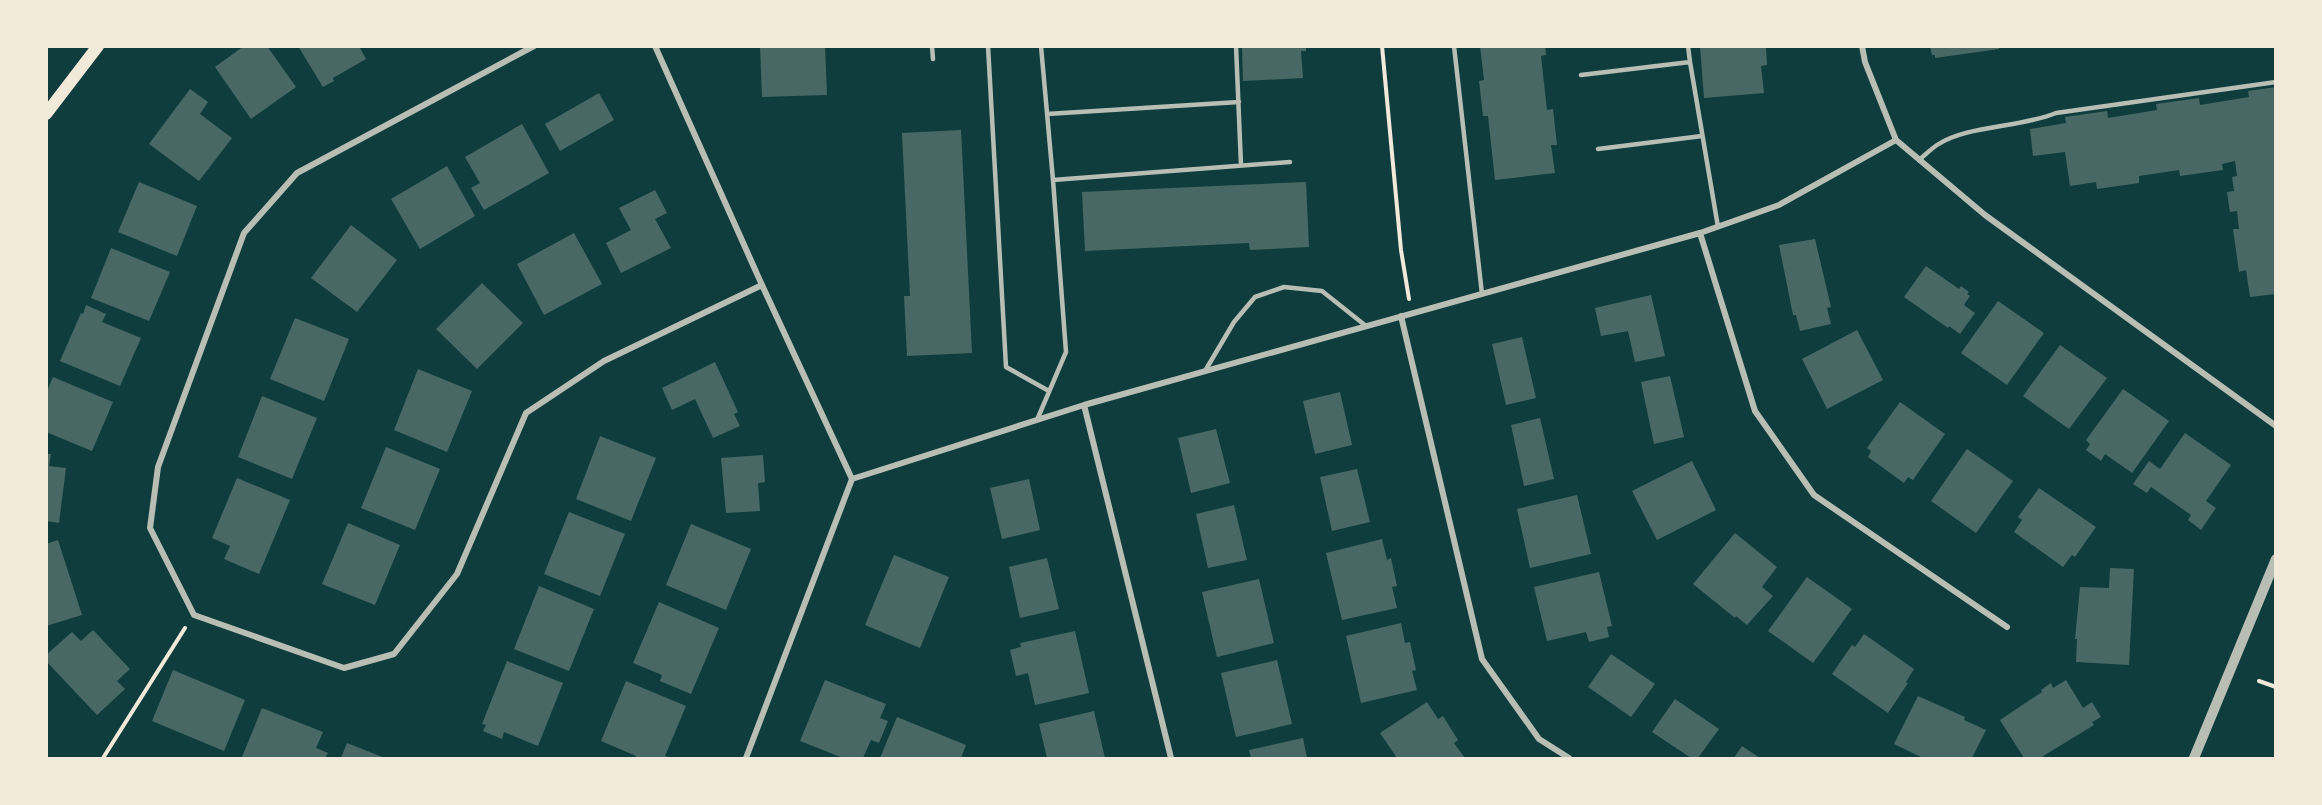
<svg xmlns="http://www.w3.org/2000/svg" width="2322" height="805" viewBox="0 0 2322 805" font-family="Roboto,sans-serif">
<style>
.building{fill:#486865}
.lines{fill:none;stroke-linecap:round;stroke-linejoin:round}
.path{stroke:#f1e9da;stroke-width:4}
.service{stroke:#b8beb3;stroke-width:4.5}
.minor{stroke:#b8beb3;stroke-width:6}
.tertiary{stroke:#b8beb3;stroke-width:10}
.secondary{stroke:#f1e9da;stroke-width:12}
</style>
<rect width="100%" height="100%" fill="#0f3d3e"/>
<!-- building -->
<path class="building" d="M 244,46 L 267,46 L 296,87 L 251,119 L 215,67 Z
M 298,46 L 359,46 L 366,59 L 333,78 L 334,81 L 323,87 Z
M 760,46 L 825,46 L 827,95 L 762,97 Z
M 1242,46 L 1306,46 L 1306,51 L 1301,51 L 1303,78 L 1243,81 Z
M 1480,46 L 1545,46 L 1546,55 L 1541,56 L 1547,110 L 1553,109 L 1557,145 L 1551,145 L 1555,173 L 1495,180 L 1488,116 L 1483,116 L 1479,81 L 1484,80 Z
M 1700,46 L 1766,46 L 1767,65 L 1761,66 L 1764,93 L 1704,98 Z
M 1930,46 L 1999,46 L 1999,49 L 1935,58 L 1935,55 L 1932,55 Z
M 2276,87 L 2276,270 L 2274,270 L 2276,294 L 2250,297 L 2246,270 L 2239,272 L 2233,229 L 2239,229 L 2237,211 L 2230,212 L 2227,192 L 2234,191 L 2232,177 L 2237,176 L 2235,161 L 2222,164 L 2223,170 L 2180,176 L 2179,170 L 2139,176 L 2139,183 L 2097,189 L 2096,182 L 2070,186 L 2065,152 L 2033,156 L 2030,129 L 2066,123 L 2065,117 L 2107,111 L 2108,118 L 2157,110 L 2156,104 L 2199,98 L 2200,105 L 2249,97 L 2248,91 Z
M 190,89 L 208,102 L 200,114 L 232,138 L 199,181 L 149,144 Z
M 599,93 L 614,120 L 560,151 L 545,124 Z
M 522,124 L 549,173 L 484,210 L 471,188 L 480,183 L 465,157 Z
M 961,130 L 972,353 L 907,356 L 904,296 L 910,296 L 902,133 Z
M 447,166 L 475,216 L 420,249 L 391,199 Z
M 139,182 L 197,206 L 177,256 L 118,232 Z
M 1306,182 L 1309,247 L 1250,250 L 1249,243 L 1085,251 L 1082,192 Z
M 655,190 L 667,213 L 655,219 L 671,248 L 621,273 L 606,243 L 631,230 L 619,208 Z
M 351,225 L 397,260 L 357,312 L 311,278 Z
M 574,233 L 602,284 L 544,315 L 517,264 Z
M 1815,239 L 1831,307 L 1827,308 L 1831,324 L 1800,331 L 1796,315 L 1793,315 L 1779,245 Z
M 111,248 L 170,272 L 149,321 L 91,298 Z
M 1926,266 L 1959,289 L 1961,286 L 1969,292 L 1967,294 L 1970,296 L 1964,305 L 1975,313 L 1960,334 L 1949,326 L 1948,328 L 1904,297 Z
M 482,283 L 523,323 L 477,369 L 436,329 Z
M 1651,295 L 1665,356 L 1635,362 L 1628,331 L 1601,336 L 1595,308 Z
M 1998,301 L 2044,333 L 2007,385 L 1961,353 Z
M 86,305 L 106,314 L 102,322 L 141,338 L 120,386 L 60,361 L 81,313 L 83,314 Z
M 295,318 L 349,339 L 324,401 L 270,379 Z
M 1857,330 L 1883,380 L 1827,409 L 1802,359 Z
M 1522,337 L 1536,398 L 1506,405 L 1492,344 Z
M 2060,345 L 2107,378 L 2069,429 L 2023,396 Z
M 715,362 L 738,412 L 734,414 L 740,426 L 713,438 L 695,399 L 672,410 L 662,388 Z
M 418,369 L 472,391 L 447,452 L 394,430 Z
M 1670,376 L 1684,437 L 1654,444 L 1641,382 Z
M 53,377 L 113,402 L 92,451 L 46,432 L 46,393 Z
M 2123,389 L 2169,421 L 2132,473 L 2105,454 L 2101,461 L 2086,450 L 2090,444 L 2086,440 Z
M 1340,392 L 1352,445 L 1315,454 L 1303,401 Z
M 262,396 L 317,418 L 292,479 L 238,457 Z
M 1900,402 L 1945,434 L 1913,480 L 1908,477 L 1904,483 L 1868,457 L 1871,451 L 1867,448 Z
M 1540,418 L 1554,479 L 1524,486 L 1511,425 Z
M 1216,429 L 1230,483 L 1191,493 L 1178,438 Z
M 2185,433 L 2231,465 L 2206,501 L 2216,508 L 2201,530 L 2188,520 L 2191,515 L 2151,487 L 2147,493 L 2133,484 L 2149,461 L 2160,469 Z
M 600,436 L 656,458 L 631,521 L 576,499 Z
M 386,447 L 440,469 L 415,530 L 361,508 Z
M 1967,449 L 2013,481 L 1976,533 L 1931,501 Z
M 46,454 L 51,454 L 49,466 L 66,468 L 59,523 L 46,521 Z
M 763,455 L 765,482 L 758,483 L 760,511 L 726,513 L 721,458 Z
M 1692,461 L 1716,510 L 1657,540 L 1632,491 Z
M 1357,469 L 1370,522 L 1332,531 L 1320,477 Z
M 237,478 L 290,500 L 259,574 L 224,559 L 230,546 L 212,538 Z
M 1029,479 L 1040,530 L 1002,539 L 990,488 Z
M 2039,488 L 2096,527 L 2075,557 L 2072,555 L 2063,567 L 2014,532 L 2022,520 L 2018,517 Z
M 1577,495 L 1591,554 L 1530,568 L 1517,509 Z
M 1234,505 L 1247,560 L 1208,568 L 1196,514 Z
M 569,512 L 625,534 L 600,596 L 544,574 Z
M 348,523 L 400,545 L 375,605 L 322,584 Z
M 691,524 L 751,549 L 726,610 L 666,585 Z
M 1735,533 L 1777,567 L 1762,587 L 1773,596 L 1747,625 L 1736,616 L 1735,618 L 1693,584 Z
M 1382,539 L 1387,560 L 1391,558 L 1397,586 L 1392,587 L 1397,608 L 1342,620 L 1326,553 Z
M 58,540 L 82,615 L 46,626 L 46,544 Z
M 894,555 L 949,577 L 920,648 L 865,625 Z
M 1047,558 L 1059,609 L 1020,618 L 1009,567 Z
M 2110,568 L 2134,569 L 2129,665 L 2076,662 L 2077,639 L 2075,639 L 2080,587 L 2109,588 Z
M 1599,572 L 1612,626 L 1607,627 L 1609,637 L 1589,642 L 1586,632 L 1547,641 L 1534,587 Z
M 1807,577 L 1852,609 L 1813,663 L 1768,631 Z
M 1259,579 L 1274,643 L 1217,657 L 1202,592 Z
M 539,586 L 594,609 L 569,671 L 514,649 Z
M 659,602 L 719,628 L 691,694 L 660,681 L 662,675 L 633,663 Z
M 1401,623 L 1405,643 L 1410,642 L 1416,670 L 1412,671 L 1417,690 L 1361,703 L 1346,636 Z
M 93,630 L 130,669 L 117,681 L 125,689 L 97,715 L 46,661 L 46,655 L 72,632 L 81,641 Z
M 1075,631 L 1089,693 L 1035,705 L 1028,673 L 1016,676 L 1010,650 L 1021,647 L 1020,643 Z
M 1864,634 L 1914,669 L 1906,682 L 1908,683 L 1888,713 L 1832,674 L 1852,645 L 1855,647 Z
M 1611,654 L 1655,684 L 1631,717 L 1588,687 Z
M 1277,660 L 1292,724 L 1236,737 L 1221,673 Z
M 507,661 L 563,683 L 538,746 L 504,732 L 502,739 L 483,731 L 486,725 L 482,724 Z
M 173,670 L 245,700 L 224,751 L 152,721 Z
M 825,680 L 886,704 L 880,718 L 888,721 L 879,743 L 871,740 L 863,758 L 843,758 L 800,741 Z
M 2066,680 L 2083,708 L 2092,702 L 2101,717 L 2092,722 L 2094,725 L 2040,758 L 2024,758 L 2000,720 L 2042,692 L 2041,690 L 2051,683 L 2053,688 Z
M 626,681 L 686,706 L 665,756 L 671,758 L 635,758 L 636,756 L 601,741 Z
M 1918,696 L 1965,717 L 1964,720 L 1986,730 L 1972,758 L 1923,758 L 1894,744 Z
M 1675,699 L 1719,729 L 1698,758 L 1691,758 L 1652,732 Z
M 1427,702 L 1438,719 L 1443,716 L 1458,740 L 1454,743 L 1465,758 L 1397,758 L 1380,733 Z
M 262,708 L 323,732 L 316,748 L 328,753 L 325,758 L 242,757 Z
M 1094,711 L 1105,758 L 1047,758 L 1039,724 Z
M 897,717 L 966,745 L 961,758 L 880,758 Z
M 1303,738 L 1307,758 L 1251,758 L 1249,750 Z
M 347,743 L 385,758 L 341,758 Z
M 1742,746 L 1760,758 L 1734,758 Z"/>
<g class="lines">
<!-- path -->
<path class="path" d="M 1382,46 L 1401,250 L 1409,299
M 2259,681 L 2276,687
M 103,758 L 185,628"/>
<!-- service -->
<path class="service" d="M 932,46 L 933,59
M 988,46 L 1006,367 L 1049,391
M 1041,46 L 1053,180
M 1236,46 L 1241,165
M 1454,46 L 1482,294
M 1688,46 L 1690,62
M 1581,75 L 1690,62 L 1718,227
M 1047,114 L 1239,102
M 1598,149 L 1702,136
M 1919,160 C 1925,155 1931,149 1937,145 C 1967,125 2020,128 2056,113 L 2276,82
M 1205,371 L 1234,322 L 1255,297 L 1284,287 L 1322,291 L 1366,326
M 1037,420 L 1066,352 L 1053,180 L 1290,162"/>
<!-- minor -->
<path class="minor" d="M 534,46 L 297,173 L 244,233 L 158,467 L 150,528 L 194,615 L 344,668 L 394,654 L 457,574 L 526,413 L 604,361 L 762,285
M 655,46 L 762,285 L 852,479 L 746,758
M 1862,46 L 1865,62 L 1896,140 L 1985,215 L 2276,426
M 1700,233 L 1755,411 L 1814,495 L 2007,627
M 1401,316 L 1482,659 L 1539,739 L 1569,758
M 1084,405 L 1171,758
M 852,479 L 1084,405 L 1700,233 L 1779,205 L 1896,140"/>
<!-- tertiary -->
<path class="tertiary" d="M 2194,758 L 2276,559"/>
<!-- secondary -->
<path class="secondary" d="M 46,114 L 98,46"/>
</g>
<!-- border -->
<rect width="2322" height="805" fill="none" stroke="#f1e9da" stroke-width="96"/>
</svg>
